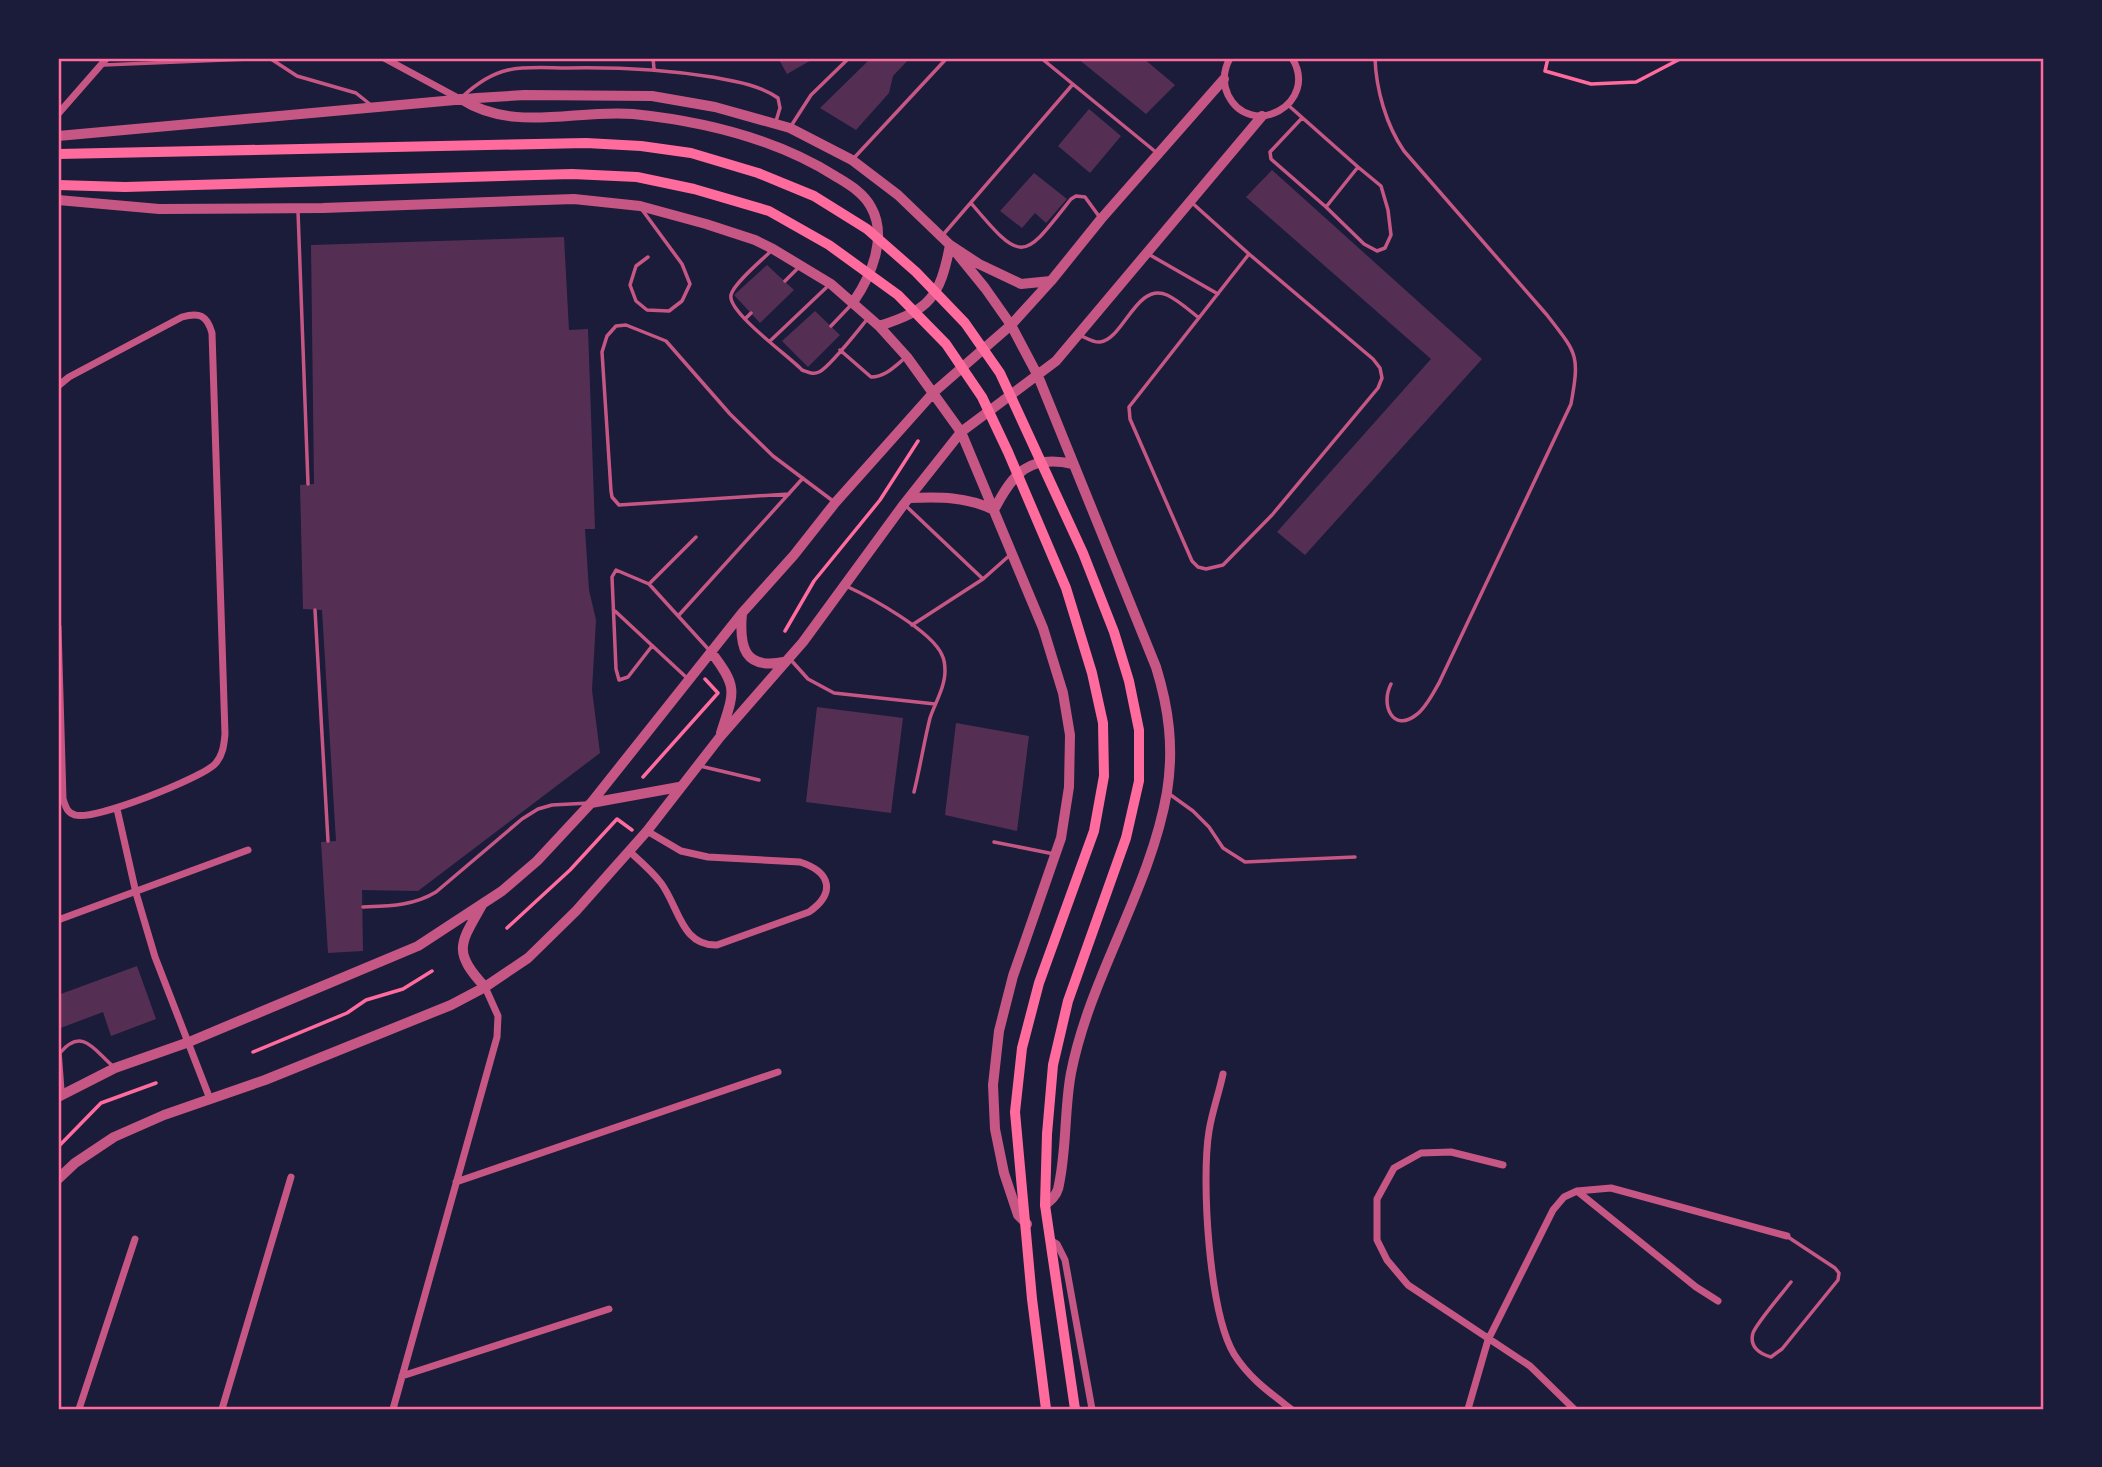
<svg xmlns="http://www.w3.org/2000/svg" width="2102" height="1467" viewBox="0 0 2102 1467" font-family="'Sofia Sans Condensed',sans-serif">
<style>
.building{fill:#542f53}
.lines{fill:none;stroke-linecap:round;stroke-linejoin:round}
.path{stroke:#ff6b9d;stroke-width:3.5}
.service{stroke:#c65784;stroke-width:3.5}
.minor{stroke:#c65784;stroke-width:7}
.tertiary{stroke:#c65784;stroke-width:10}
.secondary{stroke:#ff6b9d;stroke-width:10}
.neatline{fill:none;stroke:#ff6b9d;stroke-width:2.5}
</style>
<rect width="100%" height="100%" fill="#1b1b3a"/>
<!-- building -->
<path class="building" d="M 778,58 L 815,58 L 787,74 Z
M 871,58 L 910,58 L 893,76 L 889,93 L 856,130 L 820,108 Z
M 1077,58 L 1143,58 L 1175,85 L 1146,114 Z
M 1089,109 L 1121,136 L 1090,173 L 1058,146 Z
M 1272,170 L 1482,359 L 1305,555 L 1277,532 L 1431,359 L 1246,197 Z
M 1034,173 L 1067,199 L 1046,223 L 1035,213 L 1022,228 L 1000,211 Z
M 564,237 L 569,330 L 588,329 L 595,529 L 585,529 L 589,590 L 596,620 L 592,690 L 600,753 L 418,891 L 362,890 L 363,951 L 328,953 L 321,842 L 336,841 L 322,610 L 303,609 L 300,485 L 314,484 L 311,245 Z
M 767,265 L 794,290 L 760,323 L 734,295 Z
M 815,311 L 840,335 L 808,367 L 782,341 Z
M 817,707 L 903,718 L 891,813 L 806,802 Z
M 956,723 L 1029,736 L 1017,831 L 945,815 Z
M 137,966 L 156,1019 L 111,1036 L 103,1012 L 58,1029 L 58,995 Z"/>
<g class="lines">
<!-- path -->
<path class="path" d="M 1548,58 L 1545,71 L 1591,84 L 1636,82 L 1680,59 L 1690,58
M 785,631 L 814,581 L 880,500 L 918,441
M 643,777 L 718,693 L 705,679
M 507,928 L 570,870 L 617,819 L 632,830
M 253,1052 L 347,1013 L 366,1000 L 403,989 L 432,971
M 58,1147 L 101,1103 L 156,1083"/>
<!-- service -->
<path class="service" d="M 653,58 L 654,69
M 1041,58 L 1157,153
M 1375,58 C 1376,89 1386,125 1404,151 L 1547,315 C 1577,354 1580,354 1571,404 L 1439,683 C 1433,693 1426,708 1416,715 C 1393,733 1380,705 1391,684
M 271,59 L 297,76 L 356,93 L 371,105
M 103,65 L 277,58
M 462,97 C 475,85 490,74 508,70 C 527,66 548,68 567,68 C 618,67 661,69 712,77 C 734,81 760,85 778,98 L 780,108 L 776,121
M 1288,105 L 1358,167 L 1326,207 L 1271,159 L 1270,152 L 1302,118
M 791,126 L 811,95 L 849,58
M 853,159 L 947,58
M 1190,201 L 1249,254 L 1373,359 L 1380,368 L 1382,378 L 1378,388 L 1272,515 L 1223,565 L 1206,569 L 1198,567 L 1192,561 L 1130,419 L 1129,407 L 1249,254
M 971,203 C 1023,265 1023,260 1071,199 L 1076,196 L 1085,197 L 1101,219
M 1326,207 L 1364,244 L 1377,251 L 1385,248 L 1391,235 L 1388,210 L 1381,186 L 1358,167
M 298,211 L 308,484
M 643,211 L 682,264 L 690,284 L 682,301 L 669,311 L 647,310 L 636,301 L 630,285 L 636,266 L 648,257
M 942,236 L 1073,84
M 771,251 C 762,260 733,284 731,295 C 727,312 790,357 802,370 C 808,372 813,375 819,372 C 830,367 859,329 869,317
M 1150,255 L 1218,294
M 785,281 L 798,268
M 745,319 L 751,313
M 831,326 L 851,305
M 1079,335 C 1085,337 1093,343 1100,342 C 1123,340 1137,281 1167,295 C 1178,300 1189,310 1199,318
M 770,341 L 829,285
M 840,350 L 871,377 C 885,377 894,367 905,358
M 789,494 L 619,505 L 612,497 L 611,491 L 602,352 L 607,336 L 616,326 L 626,325 L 666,341 L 730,414 L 773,456 L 833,501
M 906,506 L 983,579
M 649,584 L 696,537
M 846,586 C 870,597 932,631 942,655 C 944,659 945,667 945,671 C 945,687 935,703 930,718 C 924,742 920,768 914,792
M 315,610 L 328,841
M 615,611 L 687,678
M 679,615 L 803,478
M 912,625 L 983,579 L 1010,555
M 652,646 L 628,677 L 619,680 L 616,669 L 612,577 L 616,570 L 649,584 L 710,651
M 790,659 L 808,679 L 834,693 L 935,704
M 700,766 L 759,780
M 1168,793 L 1193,811 L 1209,827 L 1223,848 L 1245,862 L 1355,857
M 994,842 L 1054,854
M 363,907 C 389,906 413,906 436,892 L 522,819 L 538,809 L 552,805 L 589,803
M 63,1093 L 60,1053 C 83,1025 96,1053 114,1067
M 1788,1237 L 1835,1268 L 1839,1273 L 1838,1280 L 1782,1349 L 1771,1357 C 1760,1354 1749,1347 1753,1333 C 1756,1324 1784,1291 1791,1282"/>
<!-- minor -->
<path class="minor" d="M 384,58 L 460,99
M 1230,58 C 1224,69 1222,82 1228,95 C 1251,141 1320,103 1292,58
M 58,114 L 107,58
M 58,386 L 69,377 L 182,317 C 199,312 207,315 212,333 L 225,734 C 224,745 223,755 215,764 C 202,778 94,821 75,815 C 67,813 66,807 63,799 L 58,627
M 117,809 L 136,893 L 155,957 L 210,1099
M 629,851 C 640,861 652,871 661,883 C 679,907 681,946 717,945 L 809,912 C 836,893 831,872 800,862 L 708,857 L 681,851 L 647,831
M 58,920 L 248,850
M 1223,1074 C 1219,1093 1212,1112 1209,1131 C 1201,1180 1209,1312 1234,1354 C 1249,1378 1269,1392 1291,1409
M 1503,1165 L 1451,1152 L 1421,1153 L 1394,1168 L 1377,1199 L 1377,1240 L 1387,1260 L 1408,1285 L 1530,1366 L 1574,1409
M 456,1182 L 778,1072
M 1577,1191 L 1696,1287 L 1718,1301
M 1050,1240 L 1057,1244 L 1065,1260 L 1092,1409
M 402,1376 L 609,1309
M 79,1409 L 135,1239
M 222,1409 L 291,1177
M 393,1409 L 497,1037 L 498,1016 L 485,987
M 1468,1409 L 1488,1340 L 1553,1210 L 1564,1197 L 1577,1191 L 1611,1188 L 1787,1236"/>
<!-- tertiary -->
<path class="tertiary" d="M 461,99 C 514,133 575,109 633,114 C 702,121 776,139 835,176 C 848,184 863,192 871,207 C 888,237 871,276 854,301
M 58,136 L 477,98 L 524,95 L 652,96 L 715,107 L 790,128 L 852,160 L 898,195 L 950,245 L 985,288 L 1011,325 L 1038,376 L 1156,667 C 1169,709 1174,748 1167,792 C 1150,890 1090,976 1071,1073 C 1064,1110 1067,1152 1058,1189 C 1056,1196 1051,1200 1045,1205
M 58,200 L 159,209 L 323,208 L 574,199 L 640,206 L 706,224 L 755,240 L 773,249 L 831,284 L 879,326 L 907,357 L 961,432 L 1043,628 L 1063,693 L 1070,735 L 1069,787 L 1061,838 L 1013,976 L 999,1031 L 993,1085 L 995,1129 L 1004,1173 L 1018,1215 L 1027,1224
M 879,326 C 930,310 940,297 950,245 L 979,264 L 1021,284 L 1051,281
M 909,498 C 939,497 966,496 994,510
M 994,510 C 1013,473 1029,454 1073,464
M 742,613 C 739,647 744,670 784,662
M 711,652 C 739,688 734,692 721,733
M 591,803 L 679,787
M 482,905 C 460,944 452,951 485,987
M 58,1097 L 115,1068 L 189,1042 L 418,946 L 502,891 L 537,861 L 591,803 L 742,613 L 794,555 L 835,503 L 934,392 L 1011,325 L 1051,281 L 1101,219 L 1224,79
M 58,1179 L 75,1163 L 114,1137 L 164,1115 L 265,1080 L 451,1005 L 485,987 L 528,958 L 576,911 L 647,831 L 720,737 L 803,642 L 904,504 L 961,432 L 1056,361 L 1262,116"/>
<!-- secondary -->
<path class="secondary" d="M 58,154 L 586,143 L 641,146 L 691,153 L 758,173 L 814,196 L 867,229 L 916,272 L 965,323 L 1000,373 L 1083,553 L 1114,632 L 1129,681 L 1139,730 L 1139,781 L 1126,838 L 1068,1001 L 1053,1065 L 1047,1134 L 1045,1205 L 1075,1409
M 58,185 L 125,187 L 572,174 L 637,177 L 694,189 L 769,211 L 829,245 L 898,295 L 946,344 L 982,397 L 1008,452 L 1066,588 L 1092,673 L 1103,723 L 1104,776 L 1094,831 L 1039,983 L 1022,1048 L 1015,1112 L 1032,1299 L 1046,1409"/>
</g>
<!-- border -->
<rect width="2102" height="1467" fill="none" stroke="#1b1b3a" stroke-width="119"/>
<rect x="60" y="60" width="1982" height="1348" class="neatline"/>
</svg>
